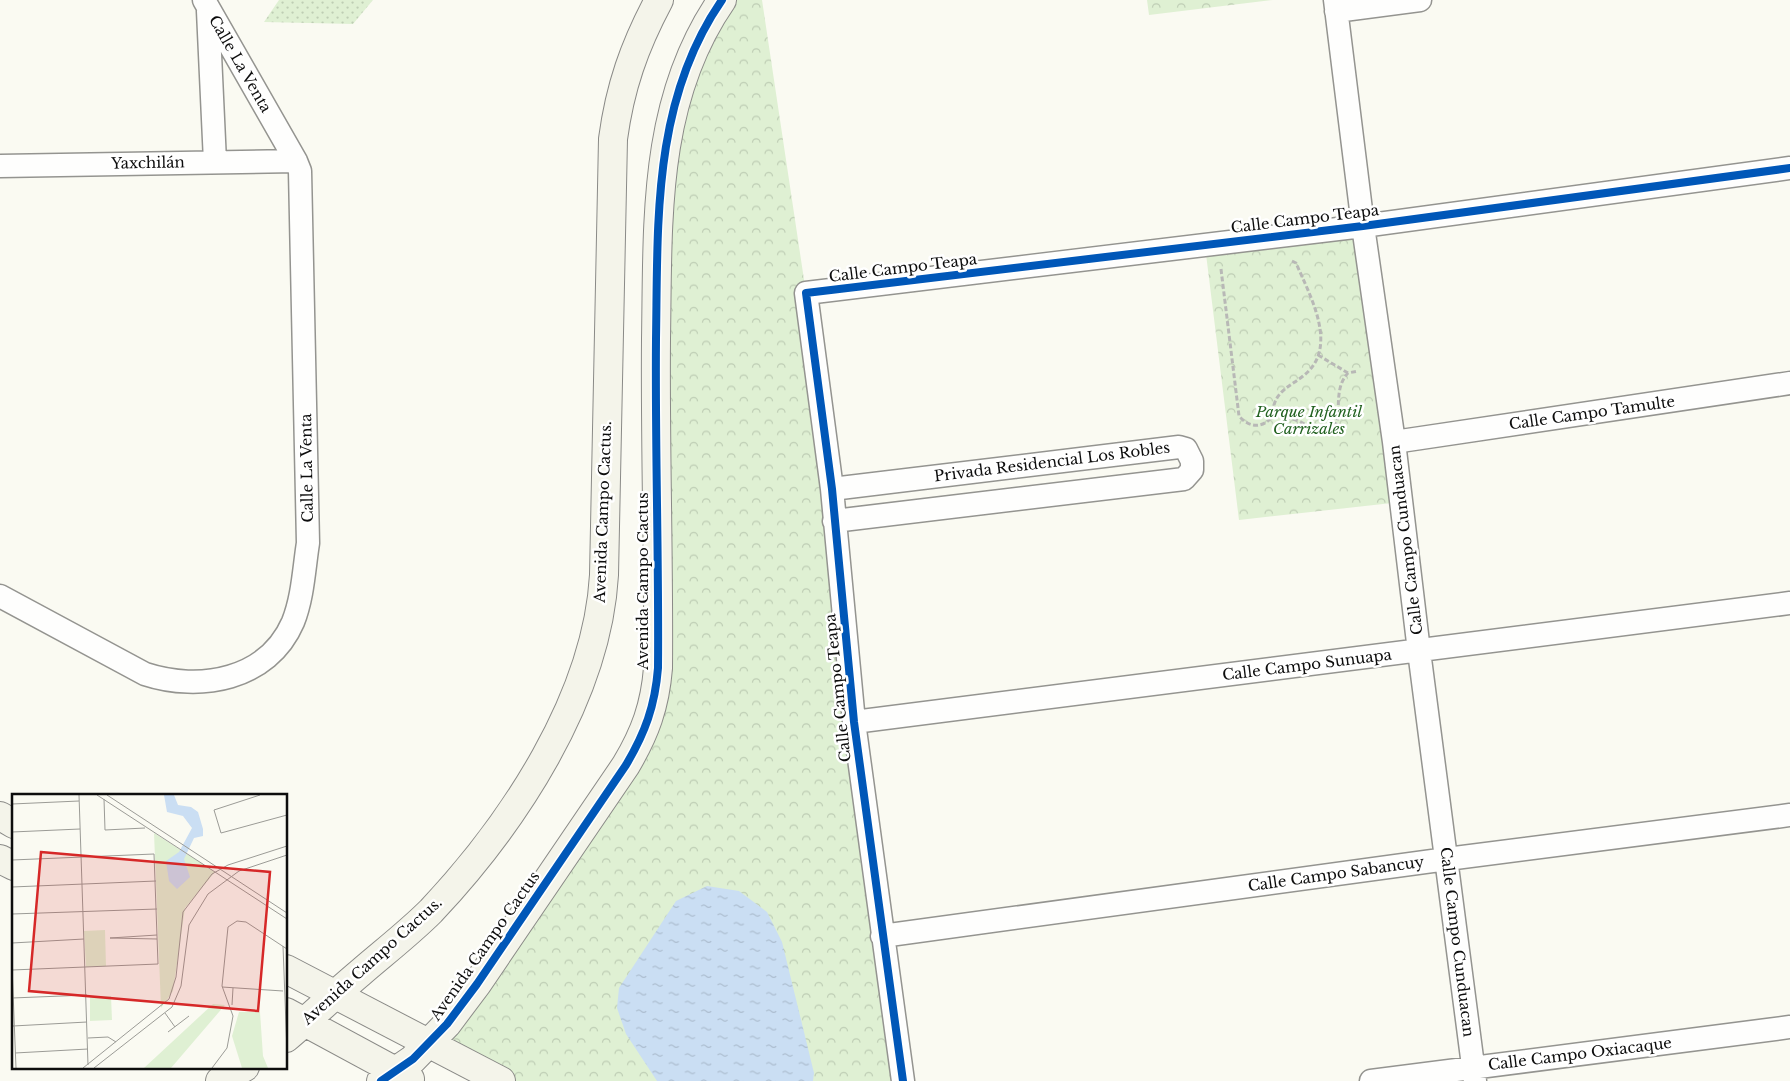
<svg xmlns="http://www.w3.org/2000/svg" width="1790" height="1081" viewBox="0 0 1790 1081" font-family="'Libre Baskerville',serif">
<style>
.grass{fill:url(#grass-dots)}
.park{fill:url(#park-crowns)}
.water{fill:url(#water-ripples)}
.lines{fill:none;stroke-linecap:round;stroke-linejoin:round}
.street-casing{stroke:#949490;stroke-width:25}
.secondary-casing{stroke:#8a8a87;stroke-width:30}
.path{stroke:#b8b8b6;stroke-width:3;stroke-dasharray:5 2.5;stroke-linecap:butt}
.street{stroke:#fefefd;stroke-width:22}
.secondary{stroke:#f4f4ea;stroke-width:28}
.cycleway-casing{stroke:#fff;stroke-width:11}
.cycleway{stroke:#0057b8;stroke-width:8}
.labels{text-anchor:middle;stroke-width:5;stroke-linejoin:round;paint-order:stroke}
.street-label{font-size:15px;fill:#0d0d0d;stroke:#fff}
.park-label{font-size:15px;font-style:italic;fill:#236221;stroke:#fff}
.inset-road{fill:none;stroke:#9b9b96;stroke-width:1}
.view{fill:#d62828;fill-opacity:0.15;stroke:#d62828;stroke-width:2.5}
.inset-edge{fill:none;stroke:#0d0d0d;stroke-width:2.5}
</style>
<defs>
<pattern id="grass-dots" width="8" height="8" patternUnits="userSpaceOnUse" patternTransform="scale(1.25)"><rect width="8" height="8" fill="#dff0d3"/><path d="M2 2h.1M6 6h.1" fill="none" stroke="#becdb4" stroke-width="1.8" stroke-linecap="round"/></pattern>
<pattern id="park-crowns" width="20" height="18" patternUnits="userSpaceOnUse" patternTransform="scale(1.25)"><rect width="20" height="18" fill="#dff0d3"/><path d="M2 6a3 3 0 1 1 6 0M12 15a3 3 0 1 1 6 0" fill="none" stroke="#becdb4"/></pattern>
<pattern id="water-ripples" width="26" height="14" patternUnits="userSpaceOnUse" patternTransform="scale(1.25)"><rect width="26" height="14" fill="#cadef3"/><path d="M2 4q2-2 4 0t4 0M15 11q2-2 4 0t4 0" fill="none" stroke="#acbdcf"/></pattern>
</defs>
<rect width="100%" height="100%" fill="#fafaf2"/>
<!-- grass -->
<path class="grass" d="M 279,0 L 373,0 L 353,24 L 264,22 Z"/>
<!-- park -->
<path class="park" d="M 722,0 L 762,0 L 806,293 L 903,1081 L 500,1081 L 429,1044 L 643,735 L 662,167 Z
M 1147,0 L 1273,0 L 1149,15 Z
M 1363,226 L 1401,502 L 1239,520 L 1205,246 Z"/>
<!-- water -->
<path class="water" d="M 707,886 L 739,891 L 767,912 L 782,942 L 814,1073 L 813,1081 L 657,1081 L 626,1034 L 617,1008 L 619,988 L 676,901 Z"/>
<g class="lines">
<!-- street casing -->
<g class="street-casing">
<path id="street" d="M 1335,0 L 1363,226 L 1394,442 L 1419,651 L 1475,1081
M 208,11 L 215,162
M 1336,11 L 1420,0
M 0,166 L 296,161
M 1394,442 L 1790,383
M 832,489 L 1179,447 L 1186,449 L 1192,461 L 1192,470 L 1184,479 L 834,521
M 0,596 L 145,674 C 200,692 268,680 293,622 C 303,597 304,568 308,543 L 300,171 L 296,161 L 204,0
M 854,722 L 1790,603
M 882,936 L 1447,859 L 1790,815
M 903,1081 L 854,722 L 832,489 L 806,293 L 1363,226 L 1790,168
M 1371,1081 L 1790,1027"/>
</g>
<!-- secondary casing -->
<g class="secondary-casing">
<path id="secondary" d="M 0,816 L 14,824
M 0,859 L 14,866
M 286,969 L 501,1081
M 286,1012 L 410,1079
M 286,1038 C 311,1017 335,994 360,973 C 383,953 409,933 431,911 C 513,824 597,698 604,575 L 613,139 C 620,87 634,47 659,0
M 220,1081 L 245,1067
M 381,1081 L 413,1059 L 447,1024 L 477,984 L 626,765 C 645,733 655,706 658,668 C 659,559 655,449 656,339 C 658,222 652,101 722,0"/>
</g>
<!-- path -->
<path class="path" d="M 1292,261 L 1296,263 C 1310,296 1340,348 1303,376 C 1292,385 1278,390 1274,405 C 1280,421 1287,416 1299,421 C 1313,428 1324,441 1337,422 C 1340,406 1335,387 1348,373 L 1358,371
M 1221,269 L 1239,416 C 1252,431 1268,427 1276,410
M 1318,355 L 1348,373"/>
<!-- street -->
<use href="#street" class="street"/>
<!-- secondary -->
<use href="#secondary" class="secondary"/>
<!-- cycleway casing -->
<g class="cycleway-casing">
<path id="cycleway" d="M 381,1081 L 413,1059 L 447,1024 L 477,984 L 626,765 C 645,733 655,706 658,668 C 659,559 655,449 656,339 C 658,222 652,101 722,0
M 903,1081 L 854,722 L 832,489 L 806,293 L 1363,226 L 1790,168"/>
</g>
<!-- cycleway -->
<use href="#cycleway" class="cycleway"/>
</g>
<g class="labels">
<!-- street labels -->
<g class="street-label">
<text transform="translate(240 64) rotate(60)" y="5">Calle La Venta</text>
<text transform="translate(148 163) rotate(-1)" y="5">Yaxchilán</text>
<text transform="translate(1305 219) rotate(-7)" y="5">Calle Campo Teapa</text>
<text transform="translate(903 268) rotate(-7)" y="5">Calle Campo Teapa</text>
<text transform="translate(1592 413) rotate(-8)" y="5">Calle Campo Tamulte</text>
<text transform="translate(1052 462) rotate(-7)" y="5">Privada Residencial Los Robles</text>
<text transform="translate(307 468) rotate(-91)" y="5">Calle La Venta</text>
<text transform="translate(603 512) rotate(-88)" y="5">Avenida Campo Cactus.</text>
<text transform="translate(1406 540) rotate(-97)" y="5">Calle Campo Cunduacan</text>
<text transform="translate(643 581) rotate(-90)" y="5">Avenida Campo Cactus</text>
<text transform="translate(1307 665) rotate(-7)" y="5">Calle Campo Sunuapa</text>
<text transform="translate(838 688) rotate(-96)" y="5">Calle Campo Teapa</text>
<text transform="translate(1336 874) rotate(-8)" y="5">Calle Campo Sabancuy</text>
<text transform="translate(1457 942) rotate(83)" y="5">Calle Campo Cunduacan</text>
<text transform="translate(485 946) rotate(-55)" y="5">Avenida Campo Cactus</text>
<text transform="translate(372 961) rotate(-42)" y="5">Avenida Campo Cactus.</text>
<text transform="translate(1580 1054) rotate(-7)" y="5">Calle Campo Oxiacaque</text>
</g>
<!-- park labels -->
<g class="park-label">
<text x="1309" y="417">Parque Infantil<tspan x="1309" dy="17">Carrizales</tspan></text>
</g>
</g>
<!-- overview -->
<g transform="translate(12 794)">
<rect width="275" height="275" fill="#fafaf2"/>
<path d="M 201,210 L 213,211 L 159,274 L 132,274 ZM 227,218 L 248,218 L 251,262 L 256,274 L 230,274 L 220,242 Z" fill="#dff0d3"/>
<path d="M 142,39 L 203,78 L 173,114 L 161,197 L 149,214 ZM 93,136 L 94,172 L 74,173 L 72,137 ZM 99,202 L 100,226 L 78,227 L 78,203 Z" fill="#dff0d3"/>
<path d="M 152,1 L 162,1 L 166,11 L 179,13 L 186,18 L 191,35 L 191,42 L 182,44 L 172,65 L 178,83 L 165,95 L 157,87 L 154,67 L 167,58 L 180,34 L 171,22 L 155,18 Z" fill="#cadef3"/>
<path class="inset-road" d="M 67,1 L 76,271M 85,1 L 275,125M 95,1 L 275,119M 248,1 L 202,16 L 209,39 L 275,21M 92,5 L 93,36 L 133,34M 0,10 L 67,7M 0,38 L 68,35M 0,66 L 142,60 L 146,170 L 0,176M 0,93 L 144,87M 0,120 L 145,115M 145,141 L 98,144 L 145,145M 0,149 L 72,145M 271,152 L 275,258M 0,172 L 4,274M 210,193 L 271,197M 0,204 L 75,201M 220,211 L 221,194M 153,219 L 163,233M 1,232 L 75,228M 156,238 L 177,222M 76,244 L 96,243 L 104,248M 3,259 L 76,255M 71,274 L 157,205 L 164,183 L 171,118 L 200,80 L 216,71 L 275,52M 82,274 L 160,213 L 169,192 L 177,131 L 196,100 L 227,77 L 275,61M 200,274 L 215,254 L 221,222 L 210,192 L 216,133 L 225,127 L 234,128 L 275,155"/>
<path class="view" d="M 29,58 L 258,78 L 246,217 L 17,197 Z"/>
<rect width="275" height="275" class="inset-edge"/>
</g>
</svg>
